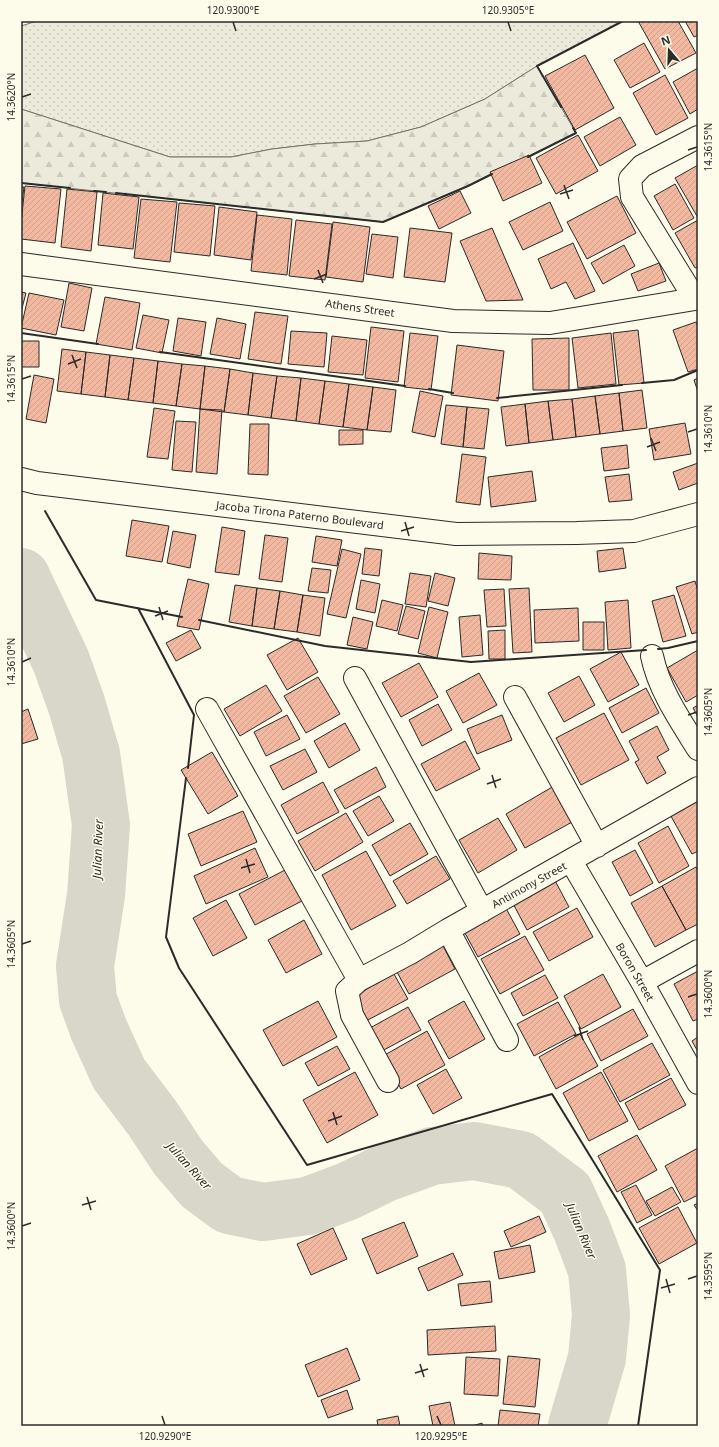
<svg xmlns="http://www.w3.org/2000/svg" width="719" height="1447" viewBox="0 0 719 1447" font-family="'Noto Sans',sans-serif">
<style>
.grass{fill:url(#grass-dots);stroke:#74746e}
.forest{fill:url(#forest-firs);stroke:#74746e}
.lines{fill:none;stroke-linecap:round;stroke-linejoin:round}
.river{stroke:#d8d7c9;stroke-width:58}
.building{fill:url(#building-hatch);stroke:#2b2b2b}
.minor-casing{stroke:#2b2b2b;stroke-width:24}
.tertiary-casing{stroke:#2b2b2b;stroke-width:24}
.minor{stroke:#fdfbea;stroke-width:22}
.tertiary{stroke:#fdfbea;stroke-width:22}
.wall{stroke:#2b2b2b;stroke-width:2}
.ticks{fill:none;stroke:#2b2b2b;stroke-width:1.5}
.labels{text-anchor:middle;stroke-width:3;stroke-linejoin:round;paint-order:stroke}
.street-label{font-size:11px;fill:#2b2b2b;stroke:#fdfbea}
.water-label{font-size:12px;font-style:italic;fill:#2b2b2b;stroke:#fdfbea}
.neatline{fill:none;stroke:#2b2b2b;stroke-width:1.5}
.ticks-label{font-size:10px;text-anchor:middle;fill:#2b2b2b}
</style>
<defs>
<pattern id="grass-dots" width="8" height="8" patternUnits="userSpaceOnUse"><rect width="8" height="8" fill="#ecebdb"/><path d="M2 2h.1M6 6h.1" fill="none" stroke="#cbcabc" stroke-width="1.8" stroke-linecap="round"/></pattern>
<pattern id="forest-firs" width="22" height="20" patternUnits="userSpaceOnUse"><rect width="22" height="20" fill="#ecebdb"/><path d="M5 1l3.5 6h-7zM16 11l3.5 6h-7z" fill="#cbcabc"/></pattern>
<pattern id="building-hatch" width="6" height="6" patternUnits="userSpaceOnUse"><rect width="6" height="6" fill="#f2b8a0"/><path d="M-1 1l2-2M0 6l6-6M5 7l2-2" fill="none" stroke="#d09e8a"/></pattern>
</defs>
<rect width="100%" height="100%" fill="#fdfbea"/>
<!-- grass -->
<path class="grass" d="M 37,21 L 623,21 L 537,66 L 485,99 L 421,127 L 367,141 L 315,144 L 272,149 L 231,157 L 170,157 L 21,109 L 21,26 Z"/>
<!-- forest -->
<path class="forest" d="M 537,66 L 576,133 L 468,186 L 383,222 L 21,183 L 21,109 L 170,157 L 231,157 L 272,149 L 315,144 L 367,141 L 421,127 L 485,99 Z"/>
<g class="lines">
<!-- river -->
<path class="river" d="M 21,577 L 61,661 L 77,706 L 91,754 L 101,825 L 96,895 L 85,966 L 88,1000 L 99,1030 L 119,1074 L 153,1119 L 178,1157 L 202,1185 L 229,1205 L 263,1212 L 308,1206 L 348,1191 L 385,1173 L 432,1156 L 474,1151 L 521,1160 L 565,1193 L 582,1230 L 597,1270 L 601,1315 L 597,1358 L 577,1426"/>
</g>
<!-- building -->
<path class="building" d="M 638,21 L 678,21 L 696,53 L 665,69 Z
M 685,21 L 698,21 L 698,35 L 694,37 Z
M 644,43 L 660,72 L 630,88 L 614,60 Z
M 585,55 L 614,108 L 575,130 L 545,76 Z
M 698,68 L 698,109 L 690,114 L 673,82 Z
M 665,75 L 688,118 L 656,135 L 633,93 Z
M 620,117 L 636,145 L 600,166 L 584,137 Z
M 578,135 L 598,171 L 556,194 L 536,158 Z
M 529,155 L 542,183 L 503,201 L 490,172 Z
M 698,165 L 698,218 L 675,178 Z
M 675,184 L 694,218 L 673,230 L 654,196 Z
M 25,186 L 61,189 L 55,243 L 21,239 L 21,223 Z
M 21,187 L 24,187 L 21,210 Z
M 67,189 L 97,192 L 91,251 L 61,247 Z
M 460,191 L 471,213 L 439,229 L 428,206 Z
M 103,193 L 139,197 L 133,249 L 98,245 Z
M 617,196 L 636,233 L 587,259 L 567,222 Z
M 141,199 L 177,202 L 170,262 L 134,258 Z
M 550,202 L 563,231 L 523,250 L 509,222 Z
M 179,203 L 215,206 L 210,256 L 174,252 Z
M 219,207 L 257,212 L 251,260 L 214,255 Z
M 257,215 L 292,219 L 287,275 L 251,271 Z
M 296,220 L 332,224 L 325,280 L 289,276 Z
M 698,220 L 698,267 L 695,268 L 675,233 Z
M 333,222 L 370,227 L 363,282 L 326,277 Z
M 410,228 L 452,233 L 445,282 L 404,277 Z
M 492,228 L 523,300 L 486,301 L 460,241 Z
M 372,234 L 398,237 L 393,278 L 366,274 Z
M 573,243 L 595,291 L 575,299 L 566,282 L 551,289 L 538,259 Z
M 624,245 L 635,266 L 603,284 L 591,263 Z
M 659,263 L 666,281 L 638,291 L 631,274 Z
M 69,283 L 92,288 L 84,331 L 61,327 Z
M 21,292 L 26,293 L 21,312 Z
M 29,293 L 64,300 L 56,335 L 21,328 Z
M 105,297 L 140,303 L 132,350 L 96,344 Z
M 255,312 L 288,316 L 281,364 L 248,359 Z
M 143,315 L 169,320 L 162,353 L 136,348 Z
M 178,318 L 206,322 L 201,356 L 173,351 Z
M 217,318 L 246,324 L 240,359 L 210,354 Z
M 696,322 L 698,327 L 698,369 L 688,372 L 673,330 Z
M 371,327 L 404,331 L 398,382 L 365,378 Z
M 638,330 L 644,383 L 619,385 L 613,333 Z
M 291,331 L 327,333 L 324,367 L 288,364 Z
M 410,333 L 438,336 L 431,390 L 404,387 Z
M 611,333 L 616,384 L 578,388 L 572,338 Z
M 332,336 L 367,340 L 363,375 L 328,372 Z
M 569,338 L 569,390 L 533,390 L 532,339 Z
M 21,341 L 39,341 L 39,367 L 21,367 Z
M 457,345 L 504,351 L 498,401 L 451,395 Z
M 62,349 L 86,352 L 81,394 L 57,391 Z
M 86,352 L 110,355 L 105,397 L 81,394 Z
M 110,355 L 134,358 L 128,400 L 105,397 Z
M 134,358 L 158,361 L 153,403 L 128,400 Z
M 158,361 L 182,364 L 176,406 L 153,403 Z
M 182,364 L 205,366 L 200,409 L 176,406 Z
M 205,366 L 230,369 L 224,412 L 200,409 Z
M 230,369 L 253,373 L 248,415 L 224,412 Z
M 253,373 L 277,376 L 271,418 L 248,415 Z
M 34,375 L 54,379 L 46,423 L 26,419 Z
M 277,376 L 301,378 L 296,421 L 271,418 Z
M 301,378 L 325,381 L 319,424 L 296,421 Z
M 698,378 L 698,392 L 694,380 Z
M 325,381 L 349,384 L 343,427 L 319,424 Z
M 349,384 L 373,387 L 367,430 L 343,427 Z
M 373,387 L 396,390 L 391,432 L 367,430 Z
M 642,390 L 647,428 L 623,431 L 619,393 Z
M 420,391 L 443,396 L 435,437 L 412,432 Z
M 619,393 L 623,431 L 600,434 L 595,396 Z
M 595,396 L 600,434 L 576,437 L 572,399 Z
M 572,399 L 576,437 L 553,440 L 548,401 Z
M 548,401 L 553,440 L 529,443 L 525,404 Z
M 525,404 L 529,443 L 506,446 L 501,407 Z
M 446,405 L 467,407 L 463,447 L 441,444 Z
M 467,407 L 489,409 L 484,449 L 463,447 Z
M 154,408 L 175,411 L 168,459 L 147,457 Z
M 200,409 L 222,410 L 217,474 L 196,472 Z
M 176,421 L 196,422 L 192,472 L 172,470 Z
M 685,423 L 691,454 L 654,460 L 649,429 Z
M 250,424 L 269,424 L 268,475 L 248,474 Z
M 339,430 L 363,430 L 363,444 L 339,445 Z
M 627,445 L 629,468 L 604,471 L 601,448 Z
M 462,454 L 486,457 L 480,505 L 456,502 Z
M 698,463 L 698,483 L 679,490 L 673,472 Z
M 532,471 L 536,501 L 491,507 L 488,477 Z
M 629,474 L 632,500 L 609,502 L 605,477 Z
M 132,520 L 169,526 L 162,562 L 126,556 Z
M 222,527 L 245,531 L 239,575 L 215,572 Z
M 173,531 L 196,535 L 190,568 L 167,563 Z
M 265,535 L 288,538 L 282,582 L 259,579 Z
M 316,536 L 342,540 L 337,566 L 312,562 Z
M 365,548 L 382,550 L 379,576 L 362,574 Z
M 623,548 L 626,568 L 599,572 L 597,551 Z
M 342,549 L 361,554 L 346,618 L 327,614 Z
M 479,553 L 512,556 L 511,580 L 478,579 Z
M 312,568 L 331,570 L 328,593 L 308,591 Z
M 410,573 L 431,576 L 426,607 L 405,604 Z
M 435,573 L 455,578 L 448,606 L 428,601 Z
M 188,579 L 209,584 L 199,630 L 177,626 Z
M 361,580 L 380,584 L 375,613 L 356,609 Z
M 695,581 L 698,591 L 698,632 L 692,634 L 676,587 Z
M 235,585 L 257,588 L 252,626 L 229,622 Z
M 257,588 L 280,591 L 274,629 L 252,626 Z
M 529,588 L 532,652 L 513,653 L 509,589 Z
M 504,589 L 506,626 L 487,627 L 484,590 Z
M 280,591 L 303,595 L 297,632 L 274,629 Z
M 303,595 L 325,598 L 320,636 L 297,632 Z
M 674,595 L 686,636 L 663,642 L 652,601 Z
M 382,600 L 403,605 L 397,631 L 376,626 Z
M 628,600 L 631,648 L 608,650 L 605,602 Z
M 406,606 L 425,611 L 418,639 L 398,634 Z
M 429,607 L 448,612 L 437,658 L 418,653 Z
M 578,608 L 579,641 L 535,643 L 534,610 Z
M 480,615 L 483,655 L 462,657 L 459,617 Z
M 353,617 L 373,622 L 367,649 L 347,645 Z
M 583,622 L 604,622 L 604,650 L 583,650 Z
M 191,630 L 201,648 L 176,661 L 166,643 Z
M 505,630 L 505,659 L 489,659 L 488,631 Z
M 298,638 L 318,672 L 287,690 L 267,655 Z
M 698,650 L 698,695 L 686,702 L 667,668 Z
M 621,652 L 639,685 L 608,702 L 590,669 Z
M 419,663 L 438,697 L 401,717 L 382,683 Z
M 479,673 L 497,705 L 463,723 L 446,691 Z
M 579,676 L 595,705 L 564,722 L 548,693 Z
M 318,677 L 340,714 L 306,733 L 284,696 Z
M 266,685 L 282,711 L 240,736 L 224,709 Z
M 646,688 L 659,713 L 622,733 L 609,708 Z
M 438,704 L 452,730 L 422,746 L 409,720 Z
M 698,705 L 698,717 L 693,708 Z
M 28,709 L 38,739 L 21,744 L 21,712 Z
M 604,713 L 629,760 L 581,785 L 556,738 Z
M 287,715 L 300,739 L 266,756 L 254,732 Z
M 502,715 L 512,740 L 477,754 L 467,729 Z
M 345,723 L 360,750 L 329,768 L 314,741 Z
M 657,726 L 669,750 L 657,757 L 666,773 L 647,784 L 635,762 L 639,760 L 629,741 Z
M 465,741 L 480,769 L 436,791 L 421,764 Z
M 305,749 L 317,772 L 283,790 L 270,766 Z
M 212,752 L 238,796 L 208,814 L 181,770 Z
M 376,767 L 386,787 L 345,809 L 334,790 Z
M 323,782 L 339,812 L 297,834 L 281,805 Z
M 554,786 L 574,821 L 525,848 L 506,814 Z
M 698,792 L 698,851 L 692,854 L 667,809 Z
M 379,796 L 394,821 L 368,836 L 353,811 Z
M 243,811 L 257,842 L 201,866 L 188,834 Z
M 346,813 L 363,842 L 315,871 L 298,841 Z
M 498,818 L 517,850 L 478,873 L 459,840 Z
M 410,823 L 428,854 L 390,876 L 372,845 Z
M 668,826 L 689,866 L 659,883 L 638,843 Z
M 255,848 L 268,877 L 206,904 L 194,876 Z
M 635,850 L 653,883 L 630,896 L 612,862 Z
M 366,851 L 396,906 L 351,930 L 322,875 Z
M 436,856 L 450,879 L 407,904 L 393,881 Z
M 696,867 L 698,871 L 698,924 L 686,930 L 662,886 Z
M 285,870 L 302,901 L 255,925 L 239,894 Z
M 551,873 L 569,907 L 527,930 L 509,896 Z
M 662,886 L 686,930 L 655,947 L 631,903 Z
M 226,900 L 247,938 L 213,956 L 193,918 Z
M 502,901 L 520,934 L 478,957 L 460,924 Z
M 577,908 L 593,937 L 549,961 L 533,932 Z
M 304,920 L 322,954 L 286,973 L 268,940 Z
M 525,936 L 544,970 L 500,994 L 481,959 Z
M 439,938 L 455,969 L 409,994 L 392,963 Z
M 698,971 L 698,1019 L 693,1021 L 674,984 Z
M 394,974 L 408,999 L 362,1023 L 349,999 Z
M 603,974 L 621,1007 L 581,1029 L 564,996 Z
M 545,975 L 558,998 L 523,1016 L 511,993 Z
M 318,1001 L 337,1037 L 283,1066 L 263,1030 Z
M 464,1001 L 485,1039 L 449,1059 L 428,1021 Z
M 558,1002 L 576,1034 L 534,1056 L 517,1024 Z
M 408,1007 L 421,1030 L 382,1051 L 370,1028 Z
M 633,1009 L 648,1036 L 601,1061 L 587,1034 Z
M 427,1031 L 445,1065 L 401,1089 L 383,1056 Z
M 580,1034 L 598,1066 L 556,1089 L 539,1057 Z
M 698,1037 L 698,1052 L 692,1041 Z
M 652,1043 L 670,1075 L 620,1102 L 603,1070 Z
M 337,1046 L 350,1069 L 318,1086 L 305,1063 Z
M 446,1069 L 462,1098 L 433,1114 L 417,1085 Z
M 355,1072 L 378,1115 L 327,1143 L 303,1100 Z
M 601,1072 L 628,1121 L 589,1141 L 563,1093 Z
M 671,1078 L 686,1105 L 639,1130 L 625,1103 Z
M 637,1135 L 657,1170 L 617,1192 L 598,1156 Z
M 698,1148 L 698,1195 L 684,1202 L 665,1166 Z
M 636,1185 L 652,1215 L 637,1223 L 621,1192 Z
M 672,1187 L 681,1202 L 655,1216 L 646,1201 Z
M 698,1203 L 698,1211 L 694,1205 Z
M 678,1207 L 697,1243 L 659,1264 L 639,1228 Z
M 539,1216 L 546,1232 L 511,1247 L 504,1231 Z
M 404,1222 L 418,1256 L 377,1274 L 362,1239 Z
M 333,1228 L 347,1259 L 311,1275 L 297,1244 Z
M 530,1245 L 535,1272 L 499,1279 L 494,1252 Z
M 453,1253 L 463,1275 L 428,1291 L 418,1268 Z
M 490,1281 L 492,1302 L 461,1306 L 458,1284 Z
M 495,1326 L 496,1351 L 428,1355 L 427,1330 Z
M 347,1348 L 360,1380 L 318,1397 L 305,1365 Z
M 508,1356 L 540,1359 L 535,1407 L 503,1404 Z
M 466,1357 L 500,1359 L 498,1396 L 464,1394 Z
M 347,1390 L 353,1409 L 328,1418 L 321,1400 Z
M 450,1402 L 455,1426 L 433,1426 L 429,1406 Z
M 500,1410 L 540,1414 L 538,1426 L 498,1426 Z
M 398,1416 L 400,1426 L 378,1426 L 377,1420 Z
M 482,1423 L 483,1426 L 472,1426 Z"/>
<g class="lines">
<!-- minor casing -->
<g class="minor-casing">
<path id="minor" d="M 21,264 L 453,321 L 550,323 L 695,299 L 698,297
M 695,299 L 632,197 L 630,179 L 642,166 L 698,137
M 652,656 C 659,690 680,720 698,749
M 355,678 L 482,911
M 515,697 L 597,846
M 207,709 L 359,980
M 571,861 L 642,982 L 698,1083
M 448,930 L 507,1040
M 642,982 L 698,951
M 388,1081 L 352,1015 L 347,991 L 359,980 L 410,953 L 448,930 L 698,788"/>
</g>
<!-- tertiary casing -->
<g class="tertiary-casing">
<path id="tertiary" d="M 21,479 L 37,483 L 456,534 L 577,533 L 634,531 L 698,514"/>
</g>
<!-- minor -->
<use href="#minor" class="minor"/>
<!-- tertiary -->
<use href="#tertiary" class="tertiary"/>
<!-- wall -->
<path class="wall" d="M 561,107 L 537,66 L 623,21
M 528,157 L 576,133 L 573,128
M 21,183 L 70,188
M 94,191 L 106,192
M 116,193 L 383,222 L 468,186 L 492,174
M 21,333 L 98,344
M 160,352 L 405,386
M 642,383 L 674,380 L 698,370
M 429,389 L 453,393
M 497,398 L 622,385
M 45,511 L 96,600 L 182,617
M 138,608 L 194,715 L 188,768
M 199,620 L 325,646 L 471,662 L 646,650
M 658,649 L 668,648 L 698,641
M 186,778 L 166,937 L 179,968 L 307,1165 L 552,1094 L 660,1270 L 638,1426"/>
</g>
<!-- ticks -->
<path class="ticks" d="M 233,22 L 236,31M 508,22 L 511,31M 22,97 L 31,94M 688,150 L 697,147M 564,185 L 569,199M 560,194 L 573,190M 318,270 L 323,283M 314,279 L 327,274M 72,355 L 77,368M 68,364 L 81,359M 22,379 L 31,376M 688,432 L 697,429M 651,438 L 656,451M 647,447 L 660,442M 405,522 L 409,536M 401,531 L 414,527M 159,607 L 163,620M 155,616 L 168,611M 22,662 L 31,658M 688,715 L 697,712M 492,775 L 496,788M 487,784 L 501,779M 246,859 L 250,873M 241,868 L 255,864M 22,944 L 31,941M 688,997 L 697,994M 579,1027 L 583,1040M 574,1036 L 588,1031M 333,1112 L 337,1125M 328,1121 L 342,1116M 87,1197 L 91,1210M 82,1205 L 96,1201M 22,1226 L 31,1223M 666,1279 L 670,1293M 688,1279 L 697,1276M 661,1288 L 675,1284M 420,1364 L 424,1377M 415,1373 L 428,1369M 162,1416 L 165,1425M 437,1416 L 441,1425"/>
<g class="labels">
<!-- street labels -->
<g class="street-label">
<text transform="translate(360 308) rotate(8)" y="4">Athens Street</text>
<text transform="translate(300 515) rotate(7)" y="4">Jacoba Tirona Paterno Boulevard</text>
<text transform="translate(529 885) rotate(-29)" y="4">Antimony Street</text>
<text transform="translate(635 972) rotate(60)" y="4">Boron Street</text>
</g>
<!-- water labels -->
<g class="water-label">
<text transform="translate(98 849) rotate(-88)" y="4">Julian River</text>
<text transform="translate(189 1166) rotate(48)" y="4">Julian River</text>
<text transform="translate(581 1231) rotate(67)" y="4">Julian River</text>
</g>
</g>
<!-- border -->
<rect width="719" height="1447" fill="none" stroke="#fdfbea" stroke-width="44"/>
<!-- north arrow -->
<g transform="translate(669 50) rotate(341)" stroke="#fdfbea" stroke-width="3" paint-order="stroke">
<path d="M0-3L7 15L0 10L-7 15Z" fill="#2b2b2b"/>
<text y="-6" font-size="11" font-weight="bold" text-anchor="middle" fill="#2b2b2b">N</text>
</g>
<rect x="22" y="22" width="675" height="1403" class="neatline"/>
<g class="ticks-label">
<text x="233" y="14">120.9300°E</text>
<text x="508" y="14">120.9305°E</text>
<text transform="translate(11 97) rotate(-90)" y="4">14.3620°N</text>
<text transform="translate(708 147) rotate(-90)" y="4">14.3615°N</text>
<text transform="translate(11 379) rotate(-90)" y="4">14.3615°N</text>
<text transform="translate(708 429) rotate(-90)" y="4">14.3610°N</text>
<text transform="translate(11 662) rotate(-90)" y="4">14.3610°N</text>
<text transform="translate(708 712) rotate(-90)" y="4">14.3605°N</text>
<text transform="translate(11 944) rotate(-90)" y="4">14.3605°N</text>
<text transform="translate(708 994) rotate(-90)" y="4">14.3600°N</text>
<text transform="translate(11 1226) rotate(-90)" y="4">14.3600°N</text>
<text transform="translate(708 1276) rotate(-90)" y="4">14.3595°N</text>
<text x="165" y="1440">120.9290°E</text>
<text x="441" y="1440">120.9295°E</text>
</g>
</svg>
